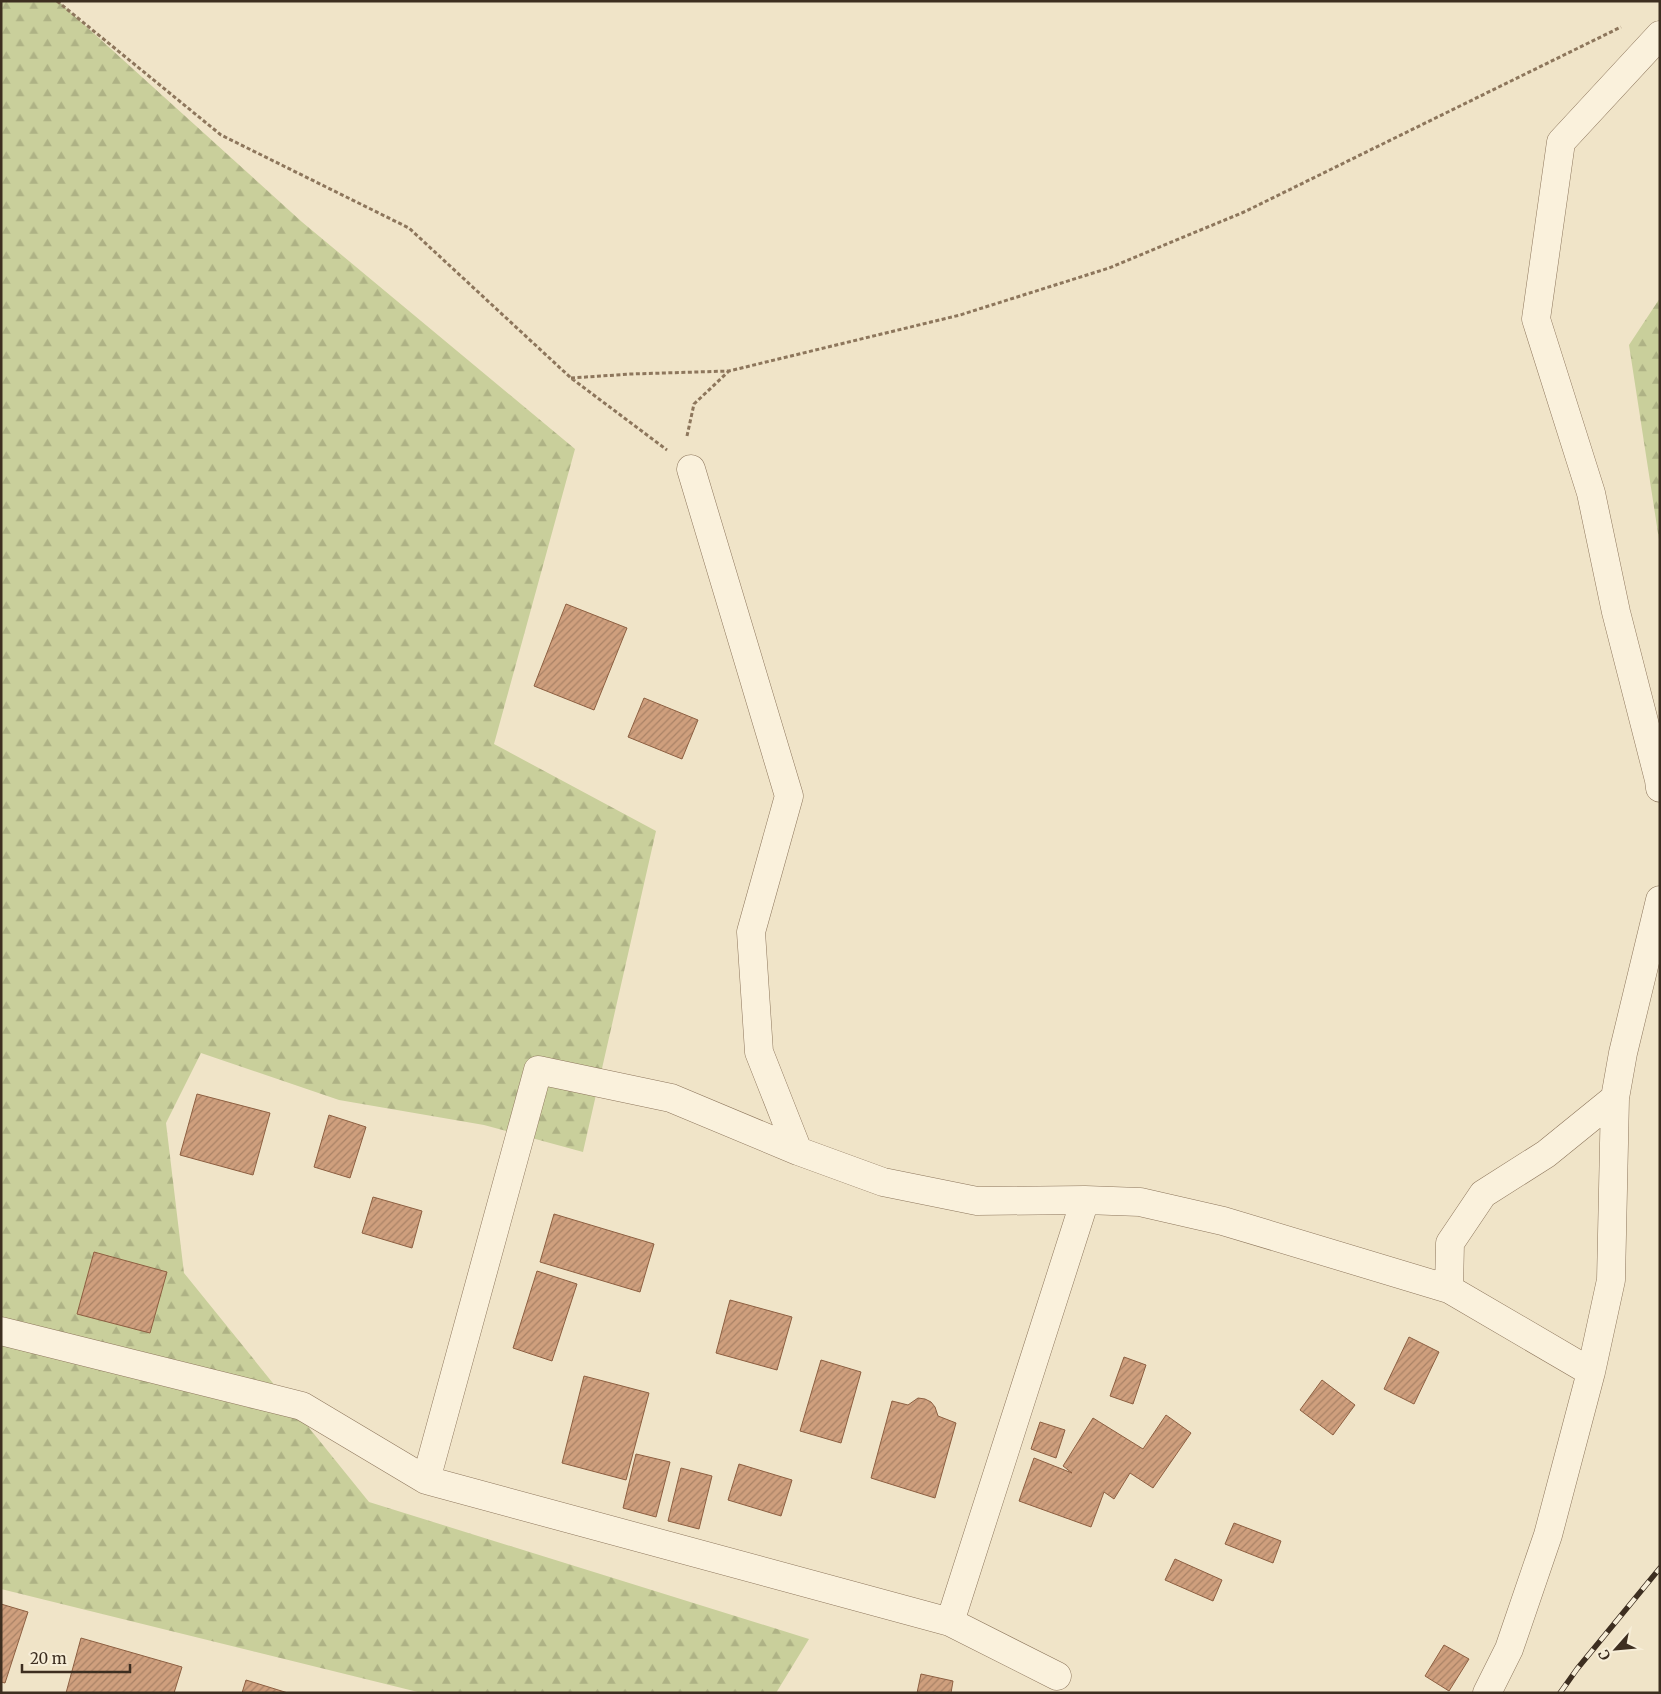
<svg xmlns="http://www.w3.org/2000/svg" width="1661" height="1694" viewBox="0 0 1661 1694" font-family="Merriweather,serif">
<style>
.forest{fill:url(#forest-firs)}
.building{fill:url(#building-hatch);stroke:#8d5f41}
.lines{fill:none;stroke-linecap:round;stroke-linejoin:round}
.minor-casing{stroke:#8d765c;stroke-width:29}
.path{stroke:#8d765c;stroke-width:3;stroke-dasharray:4 2.5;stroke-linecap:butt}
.minor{stroke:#faf1dc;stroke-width:28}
.rail-casing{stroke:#3d2e20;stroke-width:5.5}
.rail{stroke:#f7eed8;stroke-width:4;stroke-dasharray:11;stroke-linecap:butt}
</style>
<defs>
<pattern id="forest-firs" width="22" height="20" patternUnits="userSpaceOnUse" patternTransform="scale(1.25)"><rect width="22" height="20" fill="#c9cf9b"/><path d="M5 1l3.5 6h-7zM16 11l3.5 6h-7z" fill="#aeb285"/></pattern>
<pattern id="building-hatch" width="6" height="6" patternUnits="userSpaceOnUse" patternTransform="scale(1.25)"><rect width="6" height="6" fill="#cf9f7d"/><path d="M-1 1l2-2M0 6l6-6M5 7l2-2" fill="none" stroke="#a98266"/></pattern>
</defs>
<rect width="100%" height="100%" fill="#f0e4c8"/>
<!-- forest -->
<path class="forest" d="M 1,1 L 58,1 L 302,222 L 575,449 L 494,744 L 656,831 L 583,1152 L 484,1125 L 339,1100 L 201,1053 L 166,1123 L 184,1273 L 369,1502 L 809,1639 L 776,1693 L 422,1693 L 1,1589 Z
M 1660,298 L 1660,546 L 1629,345 Z"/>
<!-- building -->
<path class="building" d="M 566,604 L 627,628 L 594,710 L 534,686 Z
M 644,698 L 698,720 L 682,759 L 628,737 Z
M 197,1094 L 270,1113 L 253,1175 L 180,1155 Z
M 329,1115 L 366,1127 L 350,1178 L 314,1167 Z
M 373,1197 L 422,1211 L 412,1248 L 362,1233 Z
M 554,1214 L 654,1244 L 640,1292 L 540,1262 Z
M 94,1252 L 167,1272 L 150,1333 L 77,1314 Z
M 537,1271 L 577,1284 L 552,1361 L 513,1348 Z
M 730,1300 L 792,1317 L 777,1370 L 716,1353 Z
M 1409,1337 L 1439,1352 L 1414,1404 L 1384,1389 Z
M 1124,1357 L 1146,1365 L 1133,1404 L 1110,1396 Z
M 821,1360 L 861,1372 L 841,1443 L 800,1431 Z
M 584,1376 L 649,1393 L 626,1480 L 562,1463 Z
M 1322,1380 L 1355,1405 L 1333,1435 L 1300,1410 Z
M 918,1398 L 925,1399 L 931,1402 L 935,1407 L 938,1416 L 956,1423 L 935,1498 L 871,1478 L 892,1401 L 908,1405 Z
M 1166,1415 L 1191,1433 L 1153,1488 L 1130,1473 L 1114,1499 L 1104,1492 L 1091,1527 L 1019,1501 L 1034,1458 L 1072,1473 L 1063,1466 L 1093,1418 L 1143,1449 Z
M 1040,1422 L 1065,1430 L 1056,1458 L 1031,1449 Z
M 636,1454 L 670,1462 L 656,1517 L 623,1508 Z
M 739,1464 L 792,1480 L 781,1516 L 728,1500 Z
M 681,1468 L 712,1476 L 699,1529 L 668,1521 Z
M 1234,1523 L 1281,1541 L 1273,1563 L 1225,1544 Z
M 1175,1559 L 1222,1580 L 1213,1601 L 1165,1580 Z
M 1,1604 L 28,1612 L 5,1683 L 1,1682 Z
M 81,1638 L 182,1667 L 174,1693 L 66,1693 Z
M 1444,1645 L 1469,1659 L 1449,1691 L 1425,1676 Z
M 921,1674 L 953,1681 L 951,1693 L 917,1693 Z
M 246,1680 L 288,1693 L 242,1693 Z"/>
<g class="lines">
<!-- minor casing -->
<g class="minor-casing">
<path id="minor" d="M 1660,35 L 1561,142 L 1536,319 L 1591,493 L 1616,612 L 1659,780 L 1660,788
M 691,469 L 789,796 L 751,932 L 759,1052 L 798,1151 L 883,1182 L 977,1201 L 1085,1200 L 1140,1202 L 1223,1221 L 1449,1289 L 1591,1372
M 798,1151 L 671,1098 L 538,1070 L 426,1480 L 950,1622 L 1085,1200
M 1449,1289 L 1450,1243 L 1483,1194 L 1546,1154 L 1615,1098 L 1623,1053 L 1660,900
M 1,1331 L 302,1406 L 426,1480
M 950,1622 L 1057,1676
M 1487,1693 L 1509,1649 L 1548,1535 L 1591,1372 L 1611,1280 L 1615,1098"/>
</g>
<!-- path -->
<path class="path" d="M 57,1 L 221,135 L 409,228 L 571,378 L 667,450
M 571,378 L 631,374 L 729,371 L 960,315 L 1109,268 L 1244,212 L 1621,27
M 687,436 L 694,404 L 729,371"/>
<!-- minor -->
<use href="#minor" class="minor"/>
<!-- rail casing -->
<g class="rail-casing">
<path id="rail" d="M 1560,1693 L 1577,1669 L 1660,1568"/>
</g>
<!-- rail -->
<use href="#rail" class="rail"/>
</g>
<!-- border -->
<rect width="1661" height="1694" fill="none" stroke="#3d2e20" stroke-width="5"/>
<!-- north arrow -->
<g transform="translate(1616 1649) rotate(243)" stroke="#f7eed8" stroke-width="4" paint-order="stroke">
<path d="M0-4L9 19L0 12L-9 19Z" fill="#3d2e20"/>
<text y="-8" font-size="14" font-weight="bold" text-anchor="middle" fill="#3d2e20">С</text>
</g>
<!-- scale -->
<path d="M22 1664v8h108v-8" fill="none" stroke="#3d2e20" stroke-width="2.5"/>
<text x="30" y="1664" font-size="15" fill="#3d2e20" stroke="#f7eed8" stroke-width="4" paint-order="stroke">20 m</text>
</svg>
